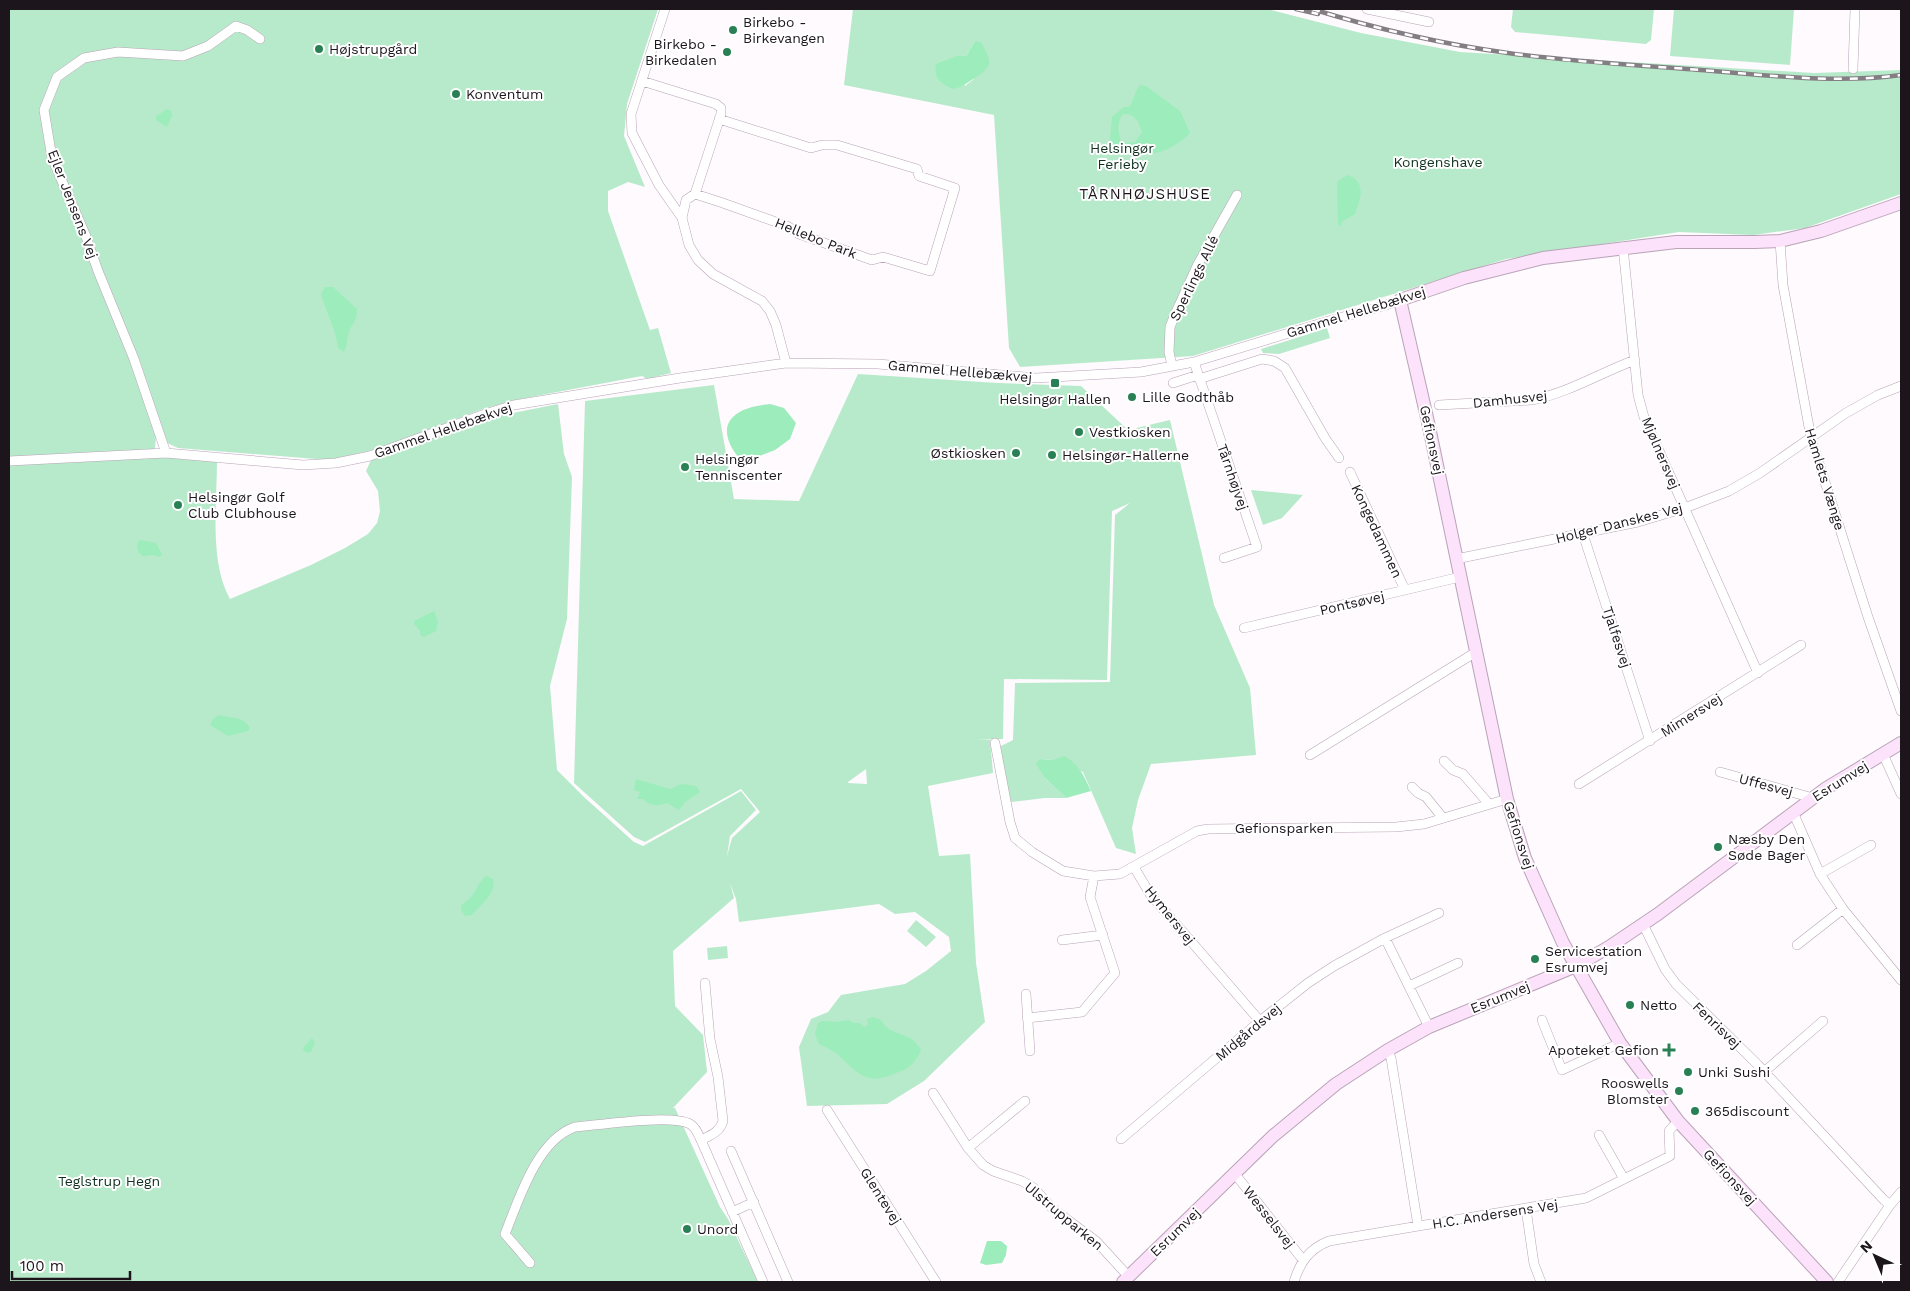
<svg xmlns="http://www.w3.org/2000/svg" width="1910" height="1291" viewBox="0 0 1910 1291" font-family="'Work Sans',sans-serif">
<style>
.green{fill:#b7eaca;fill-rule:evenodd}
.water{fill:#9cecbc;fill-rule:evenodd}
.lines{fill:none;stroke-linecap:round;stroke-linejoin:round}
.street-casing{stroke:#b8a4b6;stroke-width:10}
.secondary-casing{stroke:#b8a4b6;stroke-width:14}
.street{stroke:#fff;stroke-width:9}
.secondary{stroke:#fce2fb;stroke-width:12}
.rail-casing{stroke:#847e84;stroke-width:4.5}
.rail{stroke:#fff;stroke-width:2.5;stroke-dasharray:8;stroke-linecap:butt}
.poi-dot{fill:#298054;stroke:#fff;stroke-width:2}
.labels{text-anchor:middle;stroke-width:4;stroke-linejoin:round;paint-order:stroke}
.poi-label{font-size:14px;fill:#1c151c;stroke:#fff;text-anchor:start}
.park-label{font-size:14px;fill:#0e311f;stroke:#fff}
.street-label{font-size:14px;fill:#1c151c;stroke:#fff}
.neighbourhood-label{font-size:15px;letter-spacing:1px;fill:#1c151c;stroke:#fff}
</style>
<rect width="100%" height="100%" fill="#fefafe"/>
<!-- green -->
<path class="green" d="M 9,9 L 658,9 L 627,104 L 624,136 L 645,187 L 628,182 L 608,191 L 608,211 L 650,330 L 658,328 L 671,373 L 647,379 L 642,376 L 515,400 L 480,410 L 378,449 L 329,460 L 178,448 L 156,438 L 154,456 L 217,461 C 217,503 209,562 230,599 L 311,565 L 345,548 L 368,534 L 377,523 L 380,511 L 378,491 L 366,471 L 371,460 L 493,417 L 558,404 L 564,454 L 572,477 L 567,619 L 550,686 L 557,770 L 584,797 L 634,842 L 643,846 L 741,791 L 756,810 L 730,836 L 727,856 L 732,838 L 760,812 L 741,789 L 645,842 L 634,837 L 574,783 L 585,401 L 714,385 L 734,499 L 799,501 L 858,374 L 998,383 L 1081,386 L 1128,430 L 1170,420 L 1214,605 L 1250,688 L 1256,755 L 1151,764 L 1138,800 L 1132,828 L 1136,854 L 1116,848 L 1083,772 L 1053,760 L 1040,759 L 1045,778 L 1066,798 L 1045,798 L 1011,802 L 999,747 L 1013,740 L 1015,683 L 1110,682 L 1115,515 L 1130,503 L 1112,511 L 1107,680 L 1004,679 L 1003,739 L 976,740 L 990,740 L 993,773 L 928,786 L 939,856 L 970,854 L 976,963 L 985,1022 L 924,1081 L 887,1104 L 807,1106 L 799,1047 L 811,1019 L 828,1012 L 841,995 L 905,984 L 926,971 L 951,951 L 949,937 L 915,912 L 895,914 L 879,904 L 739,922 L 736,899 L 730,883 L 734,898 L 673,951 L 675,1006 L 703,1035 L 707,1072 L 673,1108 L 675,1108 L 720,1207 L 728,1219 L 758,1282 L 9,1282 ZM 866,769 L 867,784 L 848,783 L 848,782 Z
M 853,9 L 1267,9 L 1361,33 L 1460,52 L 1814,73 L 1901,70 L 1901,194 L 1805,228 L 1753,235 L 1679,232 L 1506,259 L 1193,356 L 1020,367 L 1009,348 L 994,115 L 844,85 ZM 975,41 L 974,79 L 965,86 L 957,56 L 966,56 Z
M 1513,9 L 1654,9 L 1651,40 L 1646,44 L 1515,32 L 1511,27 Z
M 1674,9 L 1794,9 L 1790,65 L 1670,56 Z
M 1327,328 L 1330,338 L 1279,354 L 1263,353 L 1261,349 Z
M 1251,490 L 1303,495 L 1282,518 L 1263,525 Z
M 916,920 L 936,937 L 926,947 L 907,931 Z
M 727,946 L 728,958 L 708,960 L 707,948 Z"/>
<!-- water -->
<path class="water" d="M 975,41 L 981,42 C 991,61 995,65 975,78 C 967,83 962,87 953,89 C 941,84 933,78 936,64 L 957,56 L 966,56 Z
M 1140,85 L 1146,86 L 1180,111 L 1190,133 C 1171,153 1147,158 1121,153 L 1110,139 L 1112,117 L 1124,107 L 1129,107 C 1134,100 1134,93 1140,85 ZM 1123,114 C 1136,114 1138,121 1142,132 L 1135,142 L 1128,143 L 1121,142 C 1118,131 1116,123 1123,114 Z
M 167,109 L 171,111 L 172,115 L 167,127 L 156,120 L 156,116 Z
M 1349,175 C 1367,184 1360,199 1355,214 L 1343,221 L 1340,226 L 1338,225 L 1337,182 L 1344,177 Z
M 325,287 L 333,287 L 357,309 C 357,324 350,324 348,336 C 346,343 348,344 344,352 L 338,348 C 336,329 326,312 321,294 Z
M 770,404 L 784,408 L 796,423 L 790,439 L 775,450 L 743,462 C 732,452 719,430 733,417 C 741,408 759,405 770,404 Z
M 140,540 L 156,543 L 162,554 L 160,557 L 153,555 L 143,556 C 137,552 135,545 140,540 Z
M 434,611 L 438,622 L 436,631 L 424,637 L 421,636 L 420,631 L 414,624 L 414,621 Z
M 219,715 C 231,719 242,715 250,728 L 248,731 L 228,736 L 210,725 L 213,719 Z
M 1064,756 C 1079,764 1084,776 1091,791 L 1066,798 L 1045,778 L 1036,764 L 1040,759 L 1053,760 Z
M 636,779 L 670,789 L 682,784 L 696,786 L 700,792 L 685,802 L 679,810 L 667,803 C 657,806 651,807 643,799 L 637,799 L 640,792 L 634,790 Z
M 486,876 L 493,879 C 496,895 481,904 472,915 L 465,916 L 461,910 L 461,905 C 477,896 475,885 486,876 Z
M 873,1017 L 881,1020 C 890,1038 910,1029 921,1050 C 916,1062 909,1069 896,1073 C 888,1076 879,1080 870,1078 C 855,1075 845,1059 833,1051 C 828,1048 823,1046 819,1044 L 815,1034 L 818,1023 L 823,1021 L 835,1022 L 849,1020 L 853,1023 L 860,1023 L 864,1027 L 868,1025 L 867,1019 Z
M 312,1038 L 315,1043 L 311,1052 L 307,1053 L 303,1050 L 304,1047 Z
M 987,1241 L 1001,1241 L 1007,1246 L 1006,1255 L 1002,1263 L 986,1265 L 980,1263 Z"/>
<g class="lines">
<!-- street casing -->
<g class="street-casing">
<path id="street" d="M 665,9 L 631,114 L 632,133 L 659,185 L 682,218
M 1367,9 L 1429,22
M 1853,69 L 1855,9
M 642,81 L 716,104 L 721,108 L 721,114 L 695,194
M 719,119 L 811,148 L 822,145 L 837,145 L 917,169 L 919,176 L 955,188 L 930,271 L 883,257 L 872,260 L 799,234 L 787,226 L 720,202 L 695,194 L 686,200 L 682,218 L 689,245 L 698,260 L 713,274 L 762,301 L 770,311 L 776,325 L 786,363
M 1780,241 L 1783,285 L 1811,438 L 1868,617 L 1901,711
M 1623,247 L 1638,395 L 1644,417 L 1758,673
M 1194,362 L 1257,547 L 1224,558
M 1172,366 L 1169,352 L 1170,327 L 1176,312 L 1197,266 L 1237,195
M 1199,379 L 1262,359 L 1274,361 L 1285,368 L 1325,438 L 1339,458
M 1173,383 L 1198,375
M 1439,405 L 1532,400 C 1568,393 1600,373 1635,360
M 166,453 L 134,359 L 98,271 L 85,234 L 52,158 L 44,110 L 57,77 L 84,58 L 118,52 L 183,56 L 208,46 L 236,26 L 247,30 L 260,39
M 9,461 L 166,453 L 303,465 L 336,463 L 370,456 L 485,414 L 514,405 L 680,378 L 786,363 L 878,364 L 1036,378 L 1141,372 L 1194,362 L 1335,319 L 1383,306 L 1400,300
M 1350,472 L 1405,590
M 1583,534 L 1650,741
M 1456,559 L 1638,522 L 1685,508 L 1729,491 L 1760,473 L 1846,413 L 1878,395 L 1901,386
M 1244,628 L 1460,577
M 995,743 L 1010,822 L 1015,838 L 1032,852 L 1063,871 L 1094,876 L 1120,874 L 1197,831 L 1208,829 L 1396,827 L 1424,824 L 1507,799
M 1883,754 L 1901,794
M 1310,755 L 1476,652
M 1444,761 L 1453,770 L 1463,774 L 1489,804
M 1720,772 L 1813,798
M 1579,784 L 1801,645
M 1412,787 L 1418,793 L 1426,797 L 1443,818
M 1793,812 L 1820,874 L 1843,909 L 1901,980
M 1134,867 L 1150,894 L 1260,1021
M 1820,874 L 1871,845
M 1643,924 L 1665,969 L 1676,984 L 1758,1065 L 1884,1200 L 1890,1205
M 1385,938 L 1429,1027
M 1062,940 L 1103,935
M 1797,945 L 1843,909
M 1409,986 L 1458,963
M 1026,994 L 1030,1051
M 1027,1018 L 1082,1012 L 1115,973 L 1090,897 L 1094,876
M 1542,1020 L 1562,1070 L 1620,1043
M 1388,1050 L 1391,1058 L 1418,1226
M 1764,1072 L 1823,1021
M 933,1093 L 968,1148 L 983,1165 L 993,1171 L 1022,1181 L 1034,1188 L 1052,1208 L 1096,1241 L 1129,1277
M 827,1110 L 936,1282
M 1599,1135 L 1624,1179
M 1121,1139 L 1260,1021 L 1308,983 L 1334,966 L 1385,938 L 1439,913
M 701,1140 C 711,1135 720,1132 723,1121 L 718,1077 L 710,1039 L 705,983
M 968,1148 L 1025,1101
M 731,1151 L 788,1282
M 1235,1174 L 1303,1260
M 1526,1209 L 1534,1264 L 1541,1282
M 732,1212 L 754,1202
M 530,1263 L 505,1234 C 519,1199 537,1140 575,1127 C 599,1125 671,1114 690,1124 C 696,1127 698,1134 701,1140 L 763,1282
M 1294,1282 C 1300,1262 1309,1249 1329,1241 L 1586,1198 L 1670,1156 L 1669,1131 L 1678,1121
M 1838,1282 L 1890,1205 L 1901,1192"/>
</g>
<!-- secondary casing -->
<g class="secondary-casing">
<path id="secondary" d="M 1123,1282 L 1273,1136 L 1336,1084 L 1388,1050 L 1429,1027 L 1576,966 L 1609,947 L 1658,914 L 1825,789 L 1901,743
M 1827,1282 L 1678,1121 L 1620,1043 L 1563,943 L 1525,858 L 1507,799 L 1428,422 L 1400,300 L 1464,278 L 1543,258 L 1676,242 L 1755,242 L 1780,241 L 1821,231 L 1901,203"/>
</g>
<!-- street -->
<use href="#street" class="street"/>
<!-- secondary -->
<use href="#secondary" class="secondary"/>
<!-- rail casing -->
<g class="rail-casing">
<path id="rail" d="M 1296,9 L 1318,14
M 1312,9 C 1377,29 1441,44 1508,53 C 1572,62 1637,65 1701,70 C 1767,75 1835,84 1901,75"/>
</g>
<!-- rail -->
<use href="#rail" class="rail"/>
</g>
<!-- markers -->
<g class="poi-dot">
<circle cx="733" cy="30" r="5"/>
<circle cx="319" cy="49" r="5"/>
<circle cx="727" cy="52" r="5"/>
<circle cx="456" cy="94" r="5"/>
<rect x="1050" y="378" width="10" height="10" rx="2.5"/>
<circle cx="1132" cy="397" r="5"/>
<circle cx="1079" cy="432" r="5"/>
<circle cx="1016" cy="453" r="5"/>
<circle cx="1052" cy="455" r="5"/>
<circle cx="685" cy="467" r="5"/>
<circle cx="178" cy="505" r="5"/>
<circle cx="1718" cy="847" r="5"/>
<circle cx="1535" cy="959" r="5"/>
<circle cx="1630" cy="1005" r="5"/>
<path d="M1666.5 1042.5h5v5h5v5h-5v5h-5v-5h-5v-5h5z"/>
<circle cx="1688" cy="1072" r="5"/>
<circle cx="1679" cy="1091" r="5"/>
<circle cx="1695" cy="1111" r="5"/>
<circle cx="687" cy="1229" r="5"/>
</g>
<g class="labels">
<!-- poi labels -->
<g class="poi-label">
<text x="743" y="27">Birkebo -<tspan x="743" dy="16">Birkevangen</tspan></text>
<text x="717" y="49" text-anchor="end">Birkebo -<tspan x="717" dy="16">Birkedalen</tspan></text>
<text x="329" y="54">Højstrupgård</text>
<text x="466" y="99">Konventum</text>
<text x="1142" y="402">Lille Godthåb</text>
<text x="1055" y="404" text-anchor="middle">Helsingør Hallen</text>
<text x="1089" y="437">Vestkiosken</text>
<text x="1006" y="458" text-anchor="end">Østkiosken</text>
<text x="1062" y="460">Helsingør-Hallerne</text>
<text x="695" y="464">Helsingør<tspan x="695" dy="16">Tenniscenter</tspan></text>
<text x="188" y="502">Helsingør Golf<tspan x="188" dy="16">Club Clubhouse</tspan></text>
<text x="1728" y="844">Næsby Den<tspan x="1728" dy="16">Søde Bager</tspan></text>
<text x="1545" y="956">Servicestation<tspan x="1545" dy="16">Esrumvej</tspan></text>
<text x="1640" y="1010">Netto</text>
<text x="1659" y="1055" text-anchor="end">Apoteket Gefion</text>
<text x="1698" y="1077">Unki Sushi</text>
<text x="1669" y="1088" text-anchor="end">Rooswells<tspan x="1669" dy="16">Blomster</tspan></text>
<text x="1705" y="1116">365discount</text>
<text x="697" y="1234">Unord</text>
</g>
<!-- park labels -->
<g class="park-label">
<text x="1122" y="153">Helsingør<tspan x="1122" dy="16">Ferieby</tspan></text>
<text x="1438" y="167">Kongenshave</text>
<text x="109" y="1186">Teglstrup Hegn</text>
</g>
<!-- street labels -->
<g class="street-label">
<text transform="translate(73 204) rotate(69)" y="5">Ejler Jensens Vej</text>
<text transform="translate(816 238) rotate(22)" y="5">Hellebo Park</text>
<text transform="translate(1194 278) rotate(-64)" y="5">Sperlings Allé</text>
<text transform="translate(1356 312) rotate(-17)" y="5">Gammel Hellebækvej</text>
<text transform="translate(960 371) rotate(5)" y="5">Gammel Hellebækvej</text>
<text transform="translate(1510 399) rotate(-6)" y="5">Damhusvej</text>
<text transform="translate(443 430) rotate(-19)" y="5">Gammel Hellebækvej</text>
<text transform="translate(1432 440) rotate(78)" y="5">Gefionsvej</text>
<text transform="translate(1661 453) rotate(67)" y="5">Mjølnersvej</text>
<text transform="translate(1233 477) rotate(71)" y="5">Tårnhøjvej</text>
<text transform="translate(1825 479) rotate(73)" y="5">Hamlets Vænge</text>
<text transform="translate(1619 523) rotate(-14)" y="5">Holger Danskes Vej</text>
<text transform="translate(1377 531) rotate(65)" y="5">Kongedammen</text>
<text transform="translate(1352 603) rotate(-13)" y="5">Pontsøvej</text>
<text transform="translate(1617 637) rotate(72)" y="5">Tjalfesvej</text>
<text transform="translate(1691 715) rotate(-32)" y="5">Mimersvej</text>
<text transform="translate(1840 781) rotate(-32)" y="5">Esrumvej</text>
<text transform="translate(1766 785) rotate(15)" y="5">Uffesvej</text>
<text x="1284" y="833">Gefionsparken</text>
<text transform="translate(1519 835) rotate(72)" y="5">Gefionsvej</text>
<text transform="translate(1170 915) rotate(51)" y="5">Hymersvej</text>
<text transform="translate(1500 997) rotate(-22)" y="5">Esrumvej</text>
<text transform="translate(1717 1025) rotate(44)" y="5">Fenrisvej</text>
<text transform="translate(1248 1032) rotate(-40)" y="5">Midgårdsvej</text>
<text transform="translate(1730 1177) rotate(47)" y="5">Gefionsvej</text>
<text transform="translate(881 1196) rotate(58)" y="5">Glentevej</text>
<text transform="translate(1495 1214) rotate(-9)" y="5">H.C. Andersens Vej</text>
<text transform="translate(1064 1216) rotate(40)" y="5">Ulstrupparken</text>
<text transform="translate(1269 1217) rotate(52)" y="5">Wesselsvej</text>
<text transform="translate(1175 1232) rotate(-44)" y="5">Esrumvej</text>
</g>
<!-- neighbourhood labels -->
<g class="neighbourhood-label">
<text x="1145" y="199">TÅRNHØJSHUSE</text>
</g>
</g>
<!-- border -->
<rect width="1910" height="1291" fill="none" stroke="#1c151c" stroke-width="20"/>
<!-- north arrow -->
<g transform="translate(1875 1256) rotate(316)" stroke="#ffffff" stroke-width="4" paint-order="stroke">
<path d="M0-4L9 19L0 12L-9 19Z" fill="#1c151c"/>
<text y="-8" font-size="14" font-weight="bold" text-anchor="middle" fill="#1c151c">N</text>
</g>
<!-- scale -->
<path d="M12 1271v8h118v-8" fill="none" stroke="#1c151c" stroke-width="2.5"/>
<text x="20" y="1271" font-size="15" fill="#1c151c" stroke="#ffffff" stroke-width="4" paint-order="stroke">100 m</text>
</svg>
